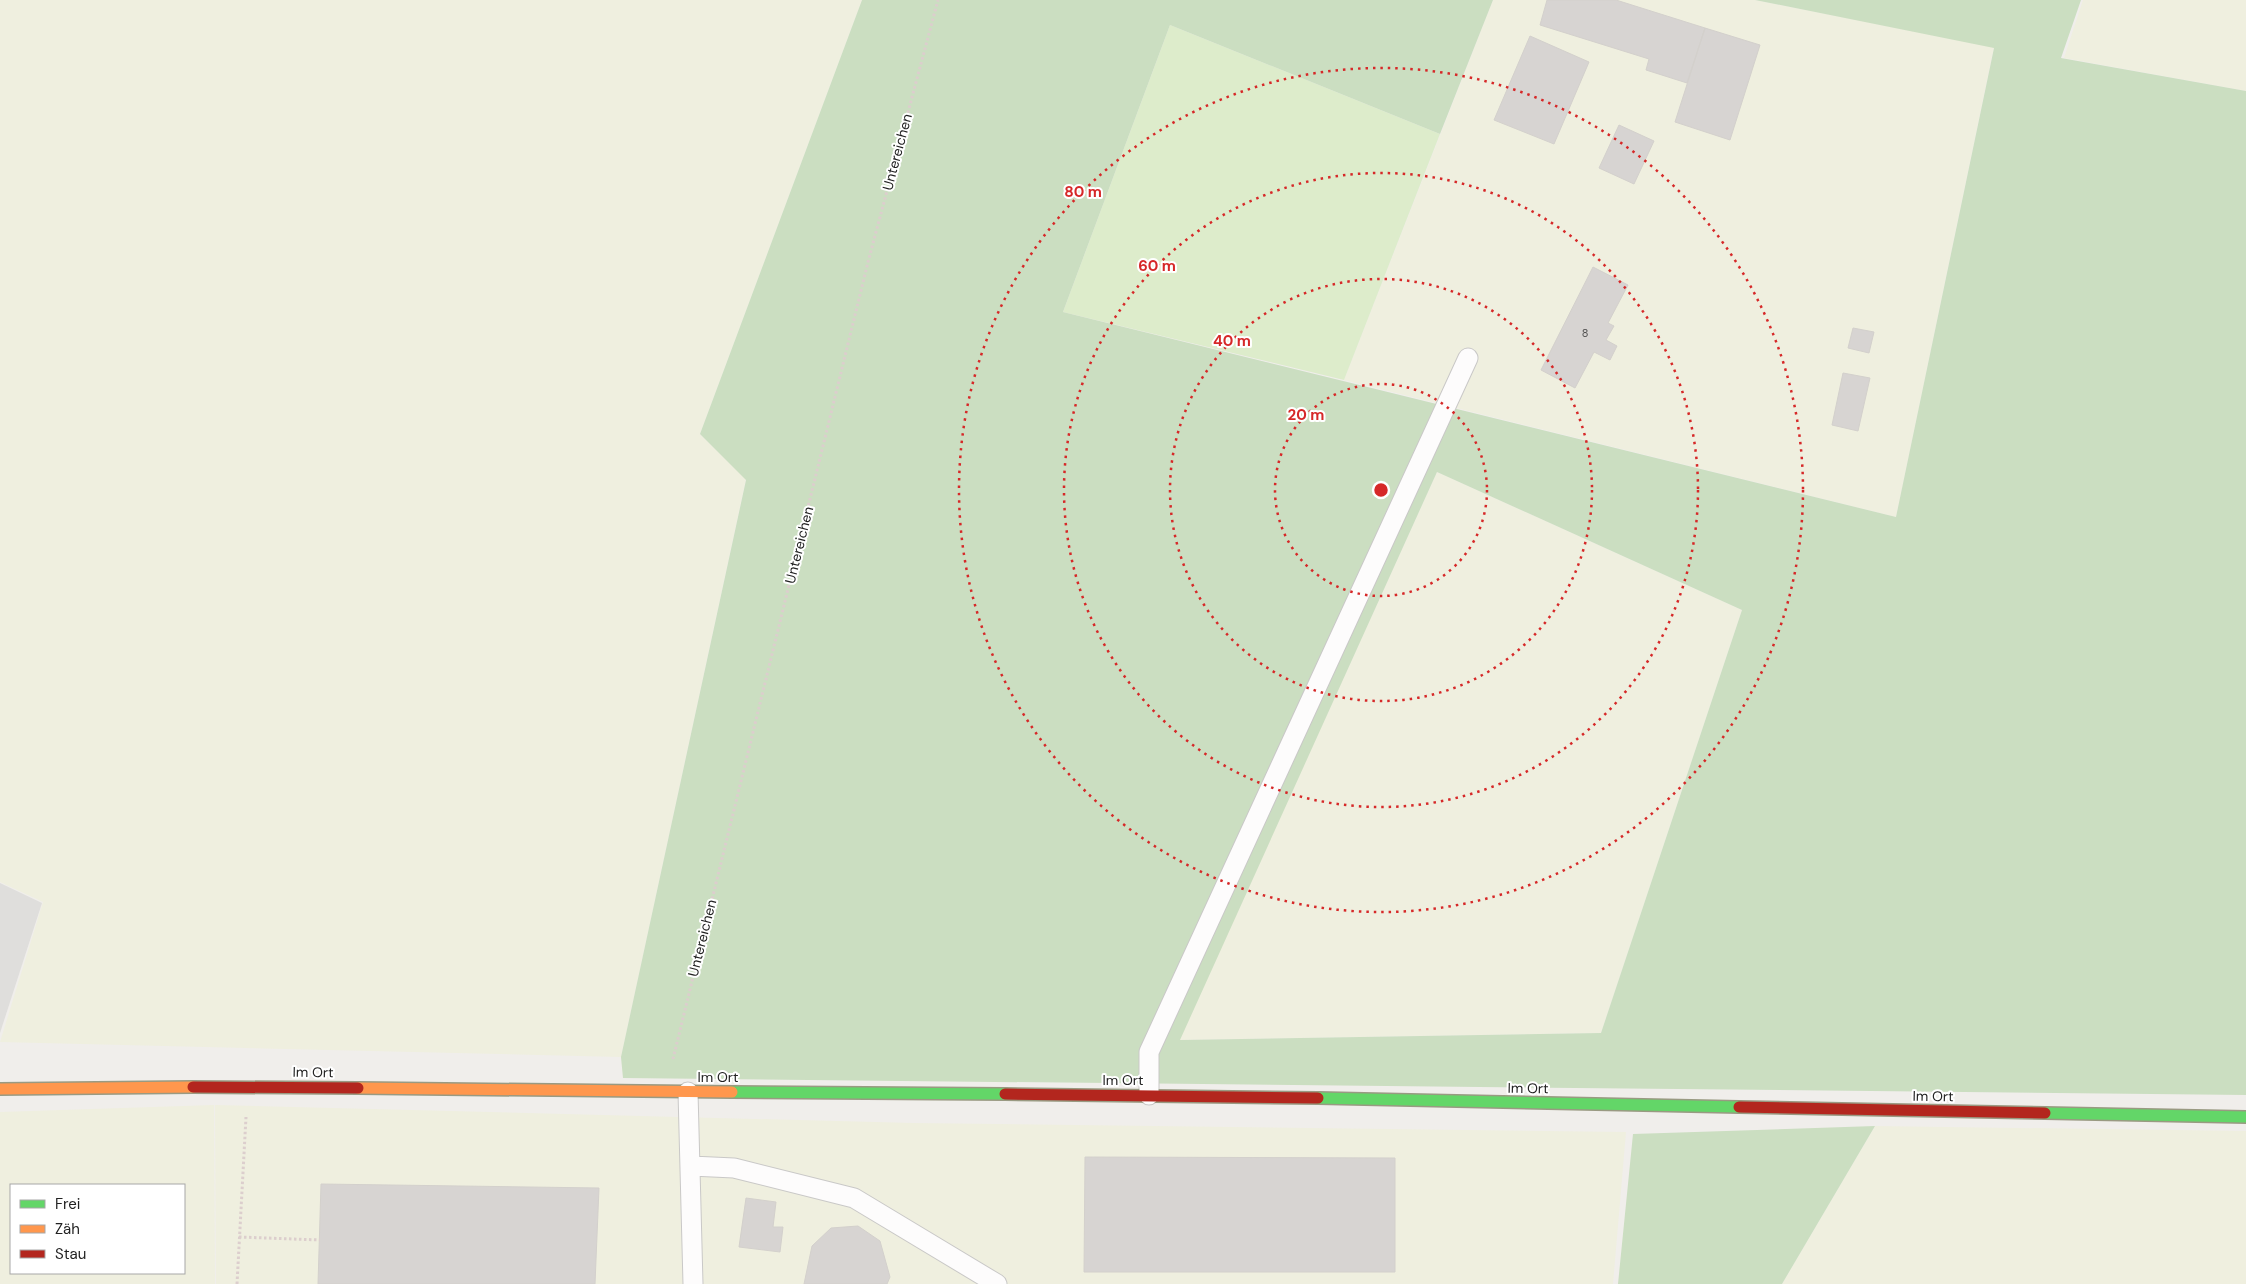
<svg xmlns="http://www.w3.org/2000/svg" width="2246" height="1284" viewBox="0 0 2246 1284" font-family="'DM Sans',sans-serif">
<style>
.residential{fill:#dfdedc}
.farmland{fill:#efefdf;fill-rule:evenodd}
.grass{fill:#ddeccb}
.forest{fill:#cbdec1;fill-rule:evenodd}
.building{fill:#d7d4d2;stroke:#d3d0cc}
.lines{fill:none;stroke-linecap:round;stroke-linejoin:round}
.lane-casing{stroke:#c9c8c7;stroke-width:21}
.fast-casing{stroke:#999a82;stroke-width:14}
.slow-casing{stroke:#999a82;stroke-width:14}
.jam-casing{stroke:#999a82;stroke-width:14}
.path{stroke:#dccecd;stroke-width:3;stroke-dasharray:2.5 2.5;stroke-linecap:butt}
.lane{stroke:#fdfcfc;stroke-width:19}
.fast{stroke:#63d668;stroke-width:11}
.slow{stroke:#ff974d;stroke-width:11}
.jam{stroke:#b3261e;stroke-width:11}
.ring{fill:none;stroke:#d62828;stroke-width:2.5;stroke-dasharray:2.5 5}
.labels{text-anchor:middle;stroke-width:4;stroke-linejoin:round;paint-order:stroke}
.number-label{font-size:11px;fill:#4f4e4e}
.street-label{font-size:14px;fill:#222;stroke:#fff}
.centre{fill:#d62828;stroke:#fff;stroke-width:2.5}
.ring-label{font-size:15px;text-anchor:middle;font-weight:bold;fill:#d62828;stroke:#fff;stroke-width:4;stroke-linejoin:round;paint-order:stroke}
</style>
<rect width="100%" height="100%" fill="#f0eeeb"/>
<!-- residential -->
<path class="residential" d="M 0,883 L 42,903 L 0,1033 Z"/>
<!-- farmland -->
<path class="farmland" d="M 0,0 L 862,0 L 700,434 L 746,479 L 621,1057 L 0,1042 L 43,902 L 0,882 Z
M 1493,0 L 1755,0 L 1994,47 L 1896,517 L 1344,380 Z
M 2083,0 L 2246,0 L 2246,91 L 2064,58 Z
M 1437,472 L 1742,610 L 1601,1033 L 1179,1040 Z
M 214,1105 L 215,1284 L 0,1284 L 0,1112 ZM 11,1185 L 184,1185 L 184,1273 L 11,1273 Z
M 215,1105 L 913,1123 L 1626,1132 L 1613,1284 L 216,1284 Z
M 1875,1126 L 2246,1131 L 2246,1284 L 1782,1284 Z"/>
<!-- grass -->
<path class="grass" d="M 1170,25 L 1440,134 L 1344,380 L 1063,312 Z"/>
<!-- forest -->
<path class="forest" d="M 862,0 L 1493,0 L 1440,134 L 1170,25 L 1063,312 L 1896,517 L 1994,48 L 1755,0 L 2081,0 L 2061,58 L 2246,91 L 2246,1095 L 623,1078 L 621,1057 L 746,480 L 700,434 ZM 1437,472 L 1742,610 L 1601,1033 L 1180,1040 Z
M 1875,1126 L 1782,1284 L 1618,1284 L 1633,1134 Z"/>
<!-- building -->
<path class="building" d="M 1547,0 L 1616,0 L 1705,28 L 1687,83 L 1646,70 L 1649,59 L 1540,25 Z
M 1705,28 L 1760,45 L 1730,140 L 1675,122 Z
M 1530,36 L 1589,62 L 1554,144 L 1494,120 Z
M 1619,125 L 1654,141 L 1634,184 L 1599,168 Z
M 1593,267 L 1628,285 L 1608,323 L 1614,326 L 1606,340 L 1617,346 L 1610,360 L 1594,352 L 1575,388 L 1541,370 Z
M 1853,328 L 1874,332 L 1869,353 L 1848,348 Z
M 1843,373 L 1870,378 L 1858,431 L 1832,425 Z
M 1085,1157 L 1395,1158 L 1395,1272 L 1084,1272 Z
M 321,1184 L 599,1188 L 595,1284 L 318,1284 Z
M 746,1198 L 776,1202 L 773,1227 L 783,1227 L 780,1252 L 739,1247 Z
M 858,1226 L 880,1241 L 890,1277 L 887,1284 L 804,1284 L 812,1246 L 831,1228 Z"/>
<g class="lines">
<!-- lane casing -->
<g class="lane-casing">
<path id="lane" d="M 688,1092 L 693,1284
M 1149,1095 L 1149,1052 L 1468,358
M 691,1166 L 734,1168 L 854,1198 L 997,1284"/>
</g>
<!-- fast casing -->
<g class="fast-casing">
<path id="fast" d="M 732,1092 L 1005,1094
M 1318,1098 L 1739,1107
M 2045,1113 L 2246,1117"/>
</g>
<!-- slow casing -->
<g class="slow-casing">
<path id="slow" d="M 358,1088 L 732,1092
M 0,1089 L 193,1087"/>
</g>
<!-- jam casing -->
<g class="jam-casing">
<path id="jam" d="M 193,1087 L 358,1088
M 1005,1094 L 1318,1098
M 1739,1107 L 2045,1113"/>
</g>
<!-- path -->
<path class="path" d="M 673,1059 L 868,262 L 938,0
M 239,1237 L 320,1240
M 237,1284 L 246,1117"/>
<!-- lane -->
<use href="#lane" class="lane"/>
<!-- fast -->
<use href="#fast" class="fast"/>
<!-- slow -->
<use href="#slow" class="slow"/>
<!-- jam -->
<use href="#jam" class="jam"/>
</g>
<!-- distance rings -->
<g class="ring">
<circle cx="1381" cy="490" r="106"/>
<circle cx="1381" cy="490" r="211"/>
<circle cx="1381" cy="490" r="317"/>
<circle cx="1381" cy="490" r="422"/>
</g>
<g class="labels">
<!-- number labels -->
<g class="number-label">
<text x="1585" y="337">8</text>
</g>
<!-- street labels -->
<g class="street-label">
<text transform="translate(897 152) rotate(-75)" y="5">Untereichen</text>
<text transform="translate(799 545) rotate(-76)" y="5">Untereichen</text>
<text transform="translate(702 938) rotate(-76)" y="5">Untereichen</text>
<text transform="translate(313 1072) rotate(1)" y="5">Im Ort</text>
<text x="718" y="1082">Im Ort</text>
<text x="1123" y="1085">Im Ort</text>
<text transform="translate(1528 1088) rotate(1)" y="5">Im Ort</text>
<text transform="translate(1933 1096) rotate(1)" y="5">Im Ort</text>
</g>
</g>
<circle cx="1381" cy="490" r="8" class="centre"/>
<g class="ring-label">
<text x="1083" y="197">80 m</text>
<text x="1157" y="271">60 m</text>
<text x="1232" y="346">40 m</text>
<text x="1306" y="420">20 m</text>
</g>
<!-- legend -->
<rect x="10" y="1184" width="175" height="90" fill="#ffffff" stroke="#a7a7a7"/>
<rect x="20" y="1200" width="25" height="8" fill="#63d668" stroke="#a7a7a7"/>
<text x="55" y="1209" font-size="15" fill="#222222">Frei</text>
<rect x="20" y="1225" width="25" height="8" fill="#ff974d" stroke="#a7a7a7"/>
<text x="55" y="1234" font-size="15" fill="#222222">Zäh</text>
<rect x="20" y="1250" width="25" height="8" fill="#b3261e" stroke="#a7a7a7"/>
<text x="55" y="1259" font-size="15" fill="#222222">Stau</text>
</svg>
